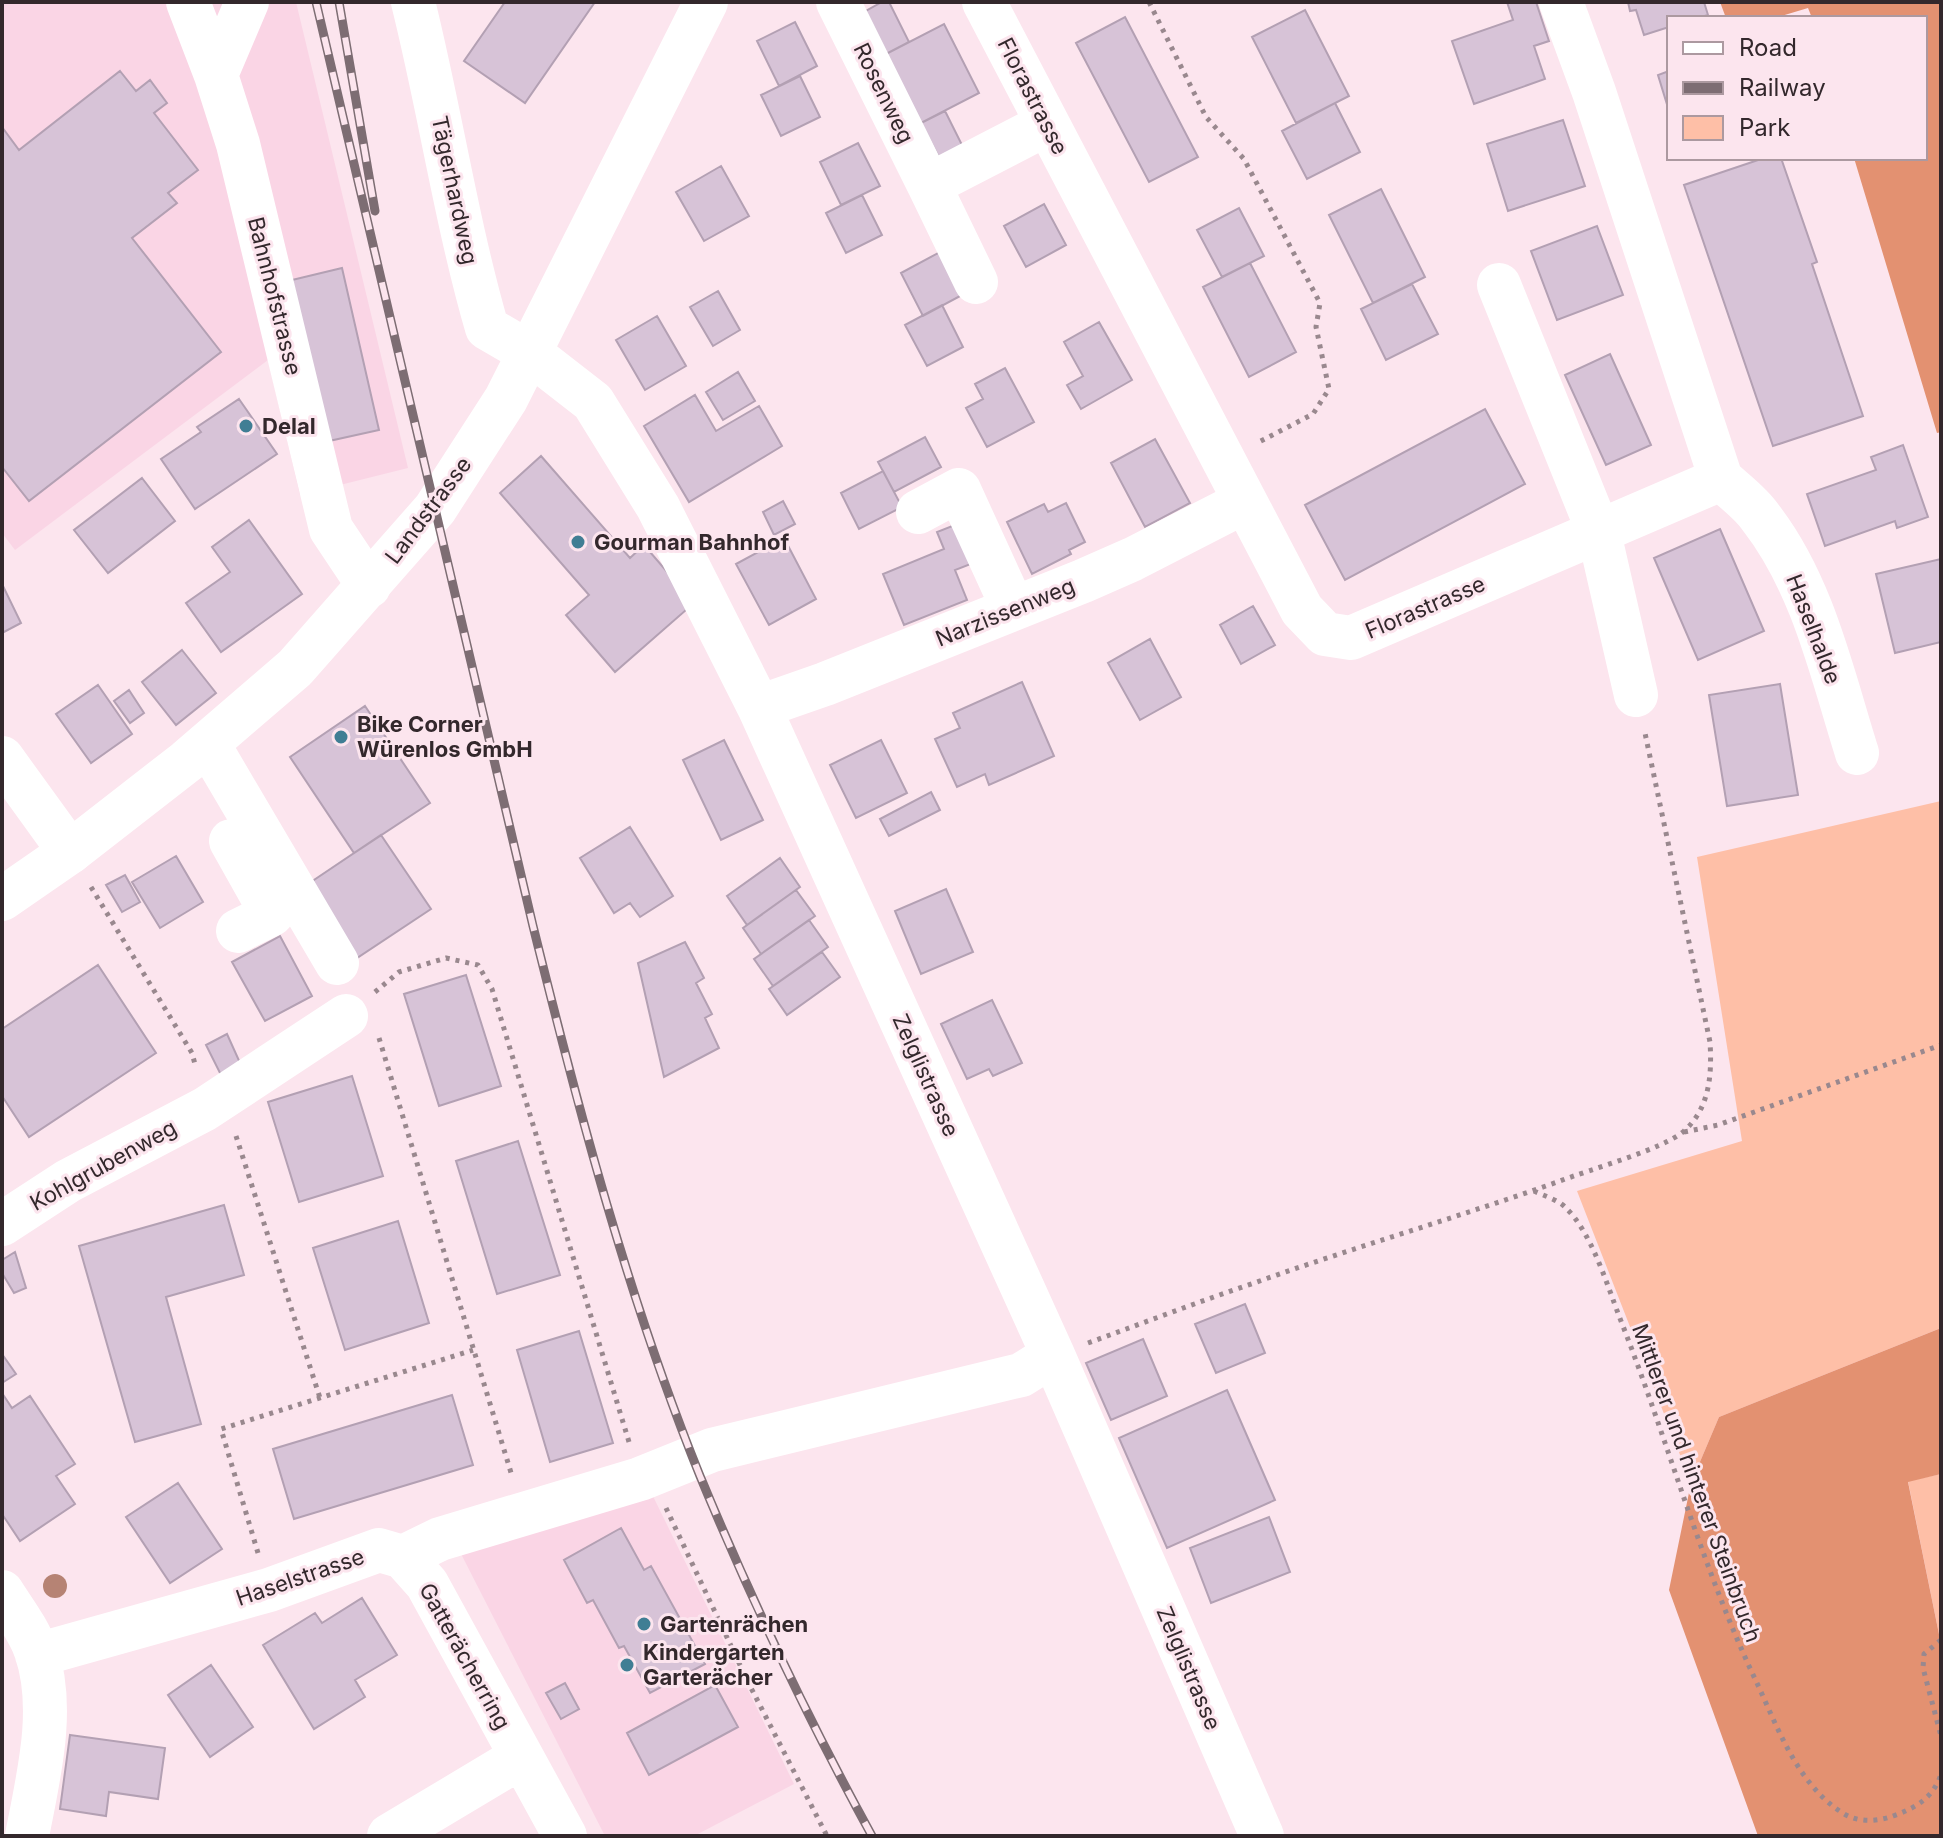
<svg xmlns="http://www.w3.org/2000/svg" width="1943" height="1838" viewBox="0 0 1943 1838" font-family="Inter,sans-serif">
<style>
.built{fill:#fad5e5}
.green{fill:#febfa7}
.forest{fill:#e39171}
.building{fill:#d7c3d7;stroke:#b3a0b3;stroke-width:2}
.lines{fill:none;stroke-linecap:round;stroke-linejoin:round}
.path{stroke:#99888e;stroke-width:5;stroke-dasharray:4 6;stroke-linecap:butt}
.minor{stroke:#fff;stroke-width:44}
.major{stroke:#fff;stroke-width:44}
.rail-casing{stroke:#7d6d73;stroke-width:9}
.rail{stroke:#fce5ee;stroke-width:6;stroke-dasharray:18;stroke-linecap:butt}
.tree{fill:#b68374}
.poi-dot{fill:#407e94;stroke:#fce5ee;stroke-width:3}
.labels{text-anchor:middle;stroke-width:6;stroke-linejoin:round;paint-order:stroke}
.street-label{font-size:22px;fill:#33282c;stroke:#fce5ee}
.poi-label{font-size:22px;font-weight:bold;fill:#33282c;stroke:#fce5ee;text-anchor:start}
</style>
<rect width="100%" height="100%" fill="#fce5ee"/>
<!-- built -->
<path class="built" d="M 2,2 L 296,2 L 408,468 L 300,495 L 268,360 L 15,550 L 2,533 Z
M 648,1486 L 794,1784 L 694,1836 L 605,1836 L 457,1546 Z"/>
<!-- green -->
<path class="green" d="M 1941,801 L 1941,1328 L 1719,1417 L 1691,1483 L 1577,1191 L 1742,1141 L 1697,857 Z
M 1941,1474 L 1941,1644 L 1908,1481 Z"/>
<!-- forest -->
<path class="forest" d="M 1720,2 L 1941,2 L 1941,432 L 1937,433 L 1854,158 L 1925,158 L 1925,18 L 1812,18 L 1808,8 L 1775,18 L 1726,18 Z
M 1941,1328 L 1941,1474 L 1908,1482 L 1941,1644 L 1941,1836 L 1758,1836 L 1669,1590 L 1691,1483 L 1719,1417 Z"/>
<!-- building -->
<path class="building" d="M 505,2 L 595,2 L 525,103 L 464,61 Z
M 882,2 L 889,2 L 909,42 L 886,54 L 864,12 Z
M 1507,2 L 1536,2 L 1549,41 L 1534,46 L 1545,79 L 1474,104 L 1452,41 L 1513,20 Z
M 1628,2 L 1704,2 L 1708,15 L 1698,18 L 1669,18 L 1669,27 L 1644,35 L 1636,10 L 1630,11 Z
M 1305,10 L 1349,96 L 1296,123 L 1252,37 Z
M 1125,17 L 1198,157 L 1149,182 L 1076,43 Z
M 795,22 L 817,66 L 779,86 L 757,41 Z
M 944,24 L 979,93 L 921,123 L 886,54 Z
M 120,71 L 136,91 L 150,80 L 167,103 L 154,113 L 198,170 L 168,193 L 177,203 L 132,238 L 221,352 L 29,501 L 2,467 L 2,127 L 19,150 Z
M 1669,71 L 1669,111 L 1658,75 Z
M 800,76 L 820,117 L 781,136 L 761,95 Z
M 1335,103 L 1360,152 L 1307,179 L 1282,131 Z
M 945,111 L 967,155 L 944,167 L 921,123 Z
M 1563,120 L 1585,186 L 1508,211 L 1487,144 Z
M 858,143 L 880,186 L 841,205 L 820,162 Z
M 1764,158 L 1781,158 L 1817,262 L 1812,264 L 1863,416 L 1773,446 L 1684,185 Z
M 721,166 L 749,216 L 704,241 L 676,192 Z
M 1381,189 L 1425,277 L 1373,303 L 1329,215 Z
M 862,195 L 882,235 L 846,253 L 826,213 Z
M 1044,204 L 1066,245 L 1026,267 L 1004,226 Z
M 1239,208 L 1264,256 L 1222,277 L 1197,230 Z
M 1597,226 L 1623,295 L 1557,320 L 1531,251 Z
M 940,252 L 962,295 L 923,316 L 901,273 Z
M 1250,263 L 1296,352 L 1249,377 L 1203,287 Z
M 342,268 L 379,430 L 329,441 L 292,280 Z
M 1412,284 L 1438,334 L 1386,360 L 1361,309 Z
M 718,291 L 740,330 L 713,346 L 690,307 Z
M 942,305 L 963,347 L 927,366 L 905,325 Z
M 657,316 L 686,366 L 645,390 L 616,340 Z
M 1099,322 L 1132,380 L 1081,409 L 1067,385 L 1083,376 L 1064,342 Z
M 1610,354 L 1651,445 L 1606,465 L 1565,375 Z
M 1005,368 L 1034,422 L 987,447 L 966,408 L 983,399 L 975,384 Z
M 738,372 L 755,401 L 723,420 L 706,392 Z
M 695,395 L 716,431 L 759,406 L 782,446 L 689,502 L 644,426 Z
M 239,399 L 277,454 L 195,509 L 161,459 L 201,432 L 197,427 Z
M 1485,409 L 1525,484 L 1345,580 L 1305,505 Z
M 925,437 L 941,467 L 894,492 L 878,462 Z
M 1155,439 L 1190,503 L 1145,527 L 1111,463 Z
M 1903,445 L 1928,517 L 1897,528 L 1895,521 L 1825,546 L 1807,494 L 1876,470 L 1871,457 Z
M 541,456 L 630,558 L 644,545 L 694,603 L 615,672 L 566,615 L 589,595 L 500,493 Z
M 883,471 L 902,507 L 859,529 L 841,493 Z
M 142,478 L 175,521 L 108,573 L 74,530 Z
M 783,501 L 795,524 L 774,535 L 763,512 Z
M 1066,503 L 1085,542 L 1069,550 L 1071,554 L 1032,574 L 1007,522 L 1044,504 L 1048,512 Z
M 249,520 L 302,594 L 221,652 L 186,603 L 230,572 L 212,547 Z
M 965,521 L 981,560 L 955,570 L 967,600 L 904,625 L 883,574 L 944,549 L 937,532 Z
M 1720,529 L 1764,631 L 1698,660 L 1654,558 Z
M 784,538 L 816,599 L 769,625 L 736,564 Z
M 1941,559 L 1941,642 L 1895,653 L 1876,574 Z
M 2,584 L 21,623 L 2,633 Z
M 1253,606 L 1275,645 L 1241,664 L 1220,625 Z
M 1150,639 L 1181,697 L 1140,720 L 1108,663 Z
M 182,650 L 216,693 L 176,725 L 142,682 Z
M 1022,682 L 1054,756 L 989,785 L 985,774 L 957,787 L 935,739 L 960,728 L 953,713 Z
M 1780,684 L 1798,795 L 1727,806 L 1709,695 Z
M 98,685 L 132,734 L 91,763 L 56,714 Z
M 129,690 L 144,713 L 130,723 L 114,701 Z
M 365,706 L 430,803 L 354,853 L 290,757 Z
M 724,740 L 763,820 L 721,840 L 683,760 Z
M 881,740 L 907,793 L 856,818 L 830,765 Z
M 931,792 L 940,810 L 889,836 L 880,819 Z
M 630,827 L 673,896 L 640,917 L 630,903 L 614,913 L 580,858 Z
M 381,835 L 431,909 L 357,958 L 308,884 Z
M 176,856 L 203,902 L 160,928 L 132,882 Z
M 780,858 L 800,887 L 747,925 L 727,896 Z
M 125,875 L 140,902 L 122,912 L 106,885 Z
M 946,889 L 973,952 L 921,974 L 895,911 Z
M 796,890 L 815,916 L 761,954 L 743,928 Z
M 809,920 L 828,947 L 773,986 L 754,959 Z
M 280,936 L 312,996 L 265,1021 L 232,962 Z
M 685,942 L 704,978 L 696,983 L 712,1014 L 705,1018 L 719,1048 L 664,1077 L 638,963 Z
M 822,952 L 840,977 L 787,1015 L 769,989 Z
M 98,965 L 156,1053 L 29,1137 L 2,1096 L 2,1029 Z
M 466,975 L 501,1086 L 439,1106 L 404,994 Z
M 992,1000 L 1022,1063 L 993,1076 L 989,1069 L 967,1079 L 941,1024 Z
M 227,1034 L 241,1065 L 221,1075 L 206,1045 Z
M 352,1076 L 383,1176 L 299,1202 L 268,1102 Z
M 518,1141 L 560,1275 L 497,1294 L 456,1161 Z
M 224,1205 L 244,1275 L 166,1297 L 201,1424 L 135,1442 L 79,1246 Z
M 398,1221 L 429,1323 L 345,1350 L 313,1248 Z
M 15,1252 L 26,1288 L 14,1293 L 2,1273 L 2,1260 Z
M 1245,1304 L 1265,1353 L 1216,1373 L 1195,1324 Z
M 579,1331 L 613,1443 L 550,1462 L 517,1350 Z
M 1143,1339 L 1167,1396 L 1111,1420 L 1086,1363 Z
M 2,1354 L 16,1374 L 2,1383 Z
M 1227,1390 L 1275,1500 L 1167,1548 L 1119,1438 Z
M 2,1393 L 12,1408 L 30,1396 L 75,1464 L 56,1476 L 75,1504 L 20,1541 L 2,1514 Z
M 452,1395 L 473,1465 L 294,1519 L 273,1449 Z
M 178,1483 L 222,1549 L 170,1583 L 126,1517 Z
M 1269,1517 L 1290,1572 L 1211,1603 L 1190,1548 Z
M 621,1528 L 644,1570 L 651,1566 L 705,1664 L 650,1693 L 624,1646 L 619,1648 L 593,1600 L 587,1603 L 564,1560 Z
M 362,1598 L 397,1655 L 355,1680 L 365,1697 L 314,1729 L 263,1645 L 315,1613 L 322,1623 Z
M 211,1665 L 253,1727 L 210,1757 L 168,1695 Z
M 565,1683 L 579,1709 L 561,1719 L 546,1693 Z
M 715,1685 L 738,1727 L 649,1775 L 627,1733 Z
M 70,1735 L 165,1748 L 158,1799 L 109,1792 L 106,1816 L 60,1809 Z"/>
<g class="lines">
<!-- path -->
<path class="path" d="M 1149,2 L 1206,117 L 1244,159 L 1320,303 L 1316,327 L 1329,389 L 1313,414 L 1259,442
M 91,887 L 192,1053 L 196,1068
M 375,992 L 399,972 L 446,958 L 478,965 L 492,989 L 629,1442
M 379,1038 L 512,1476
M 1684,1132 L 1718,1125 L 1941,1045
M 236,1136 L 320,1398
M 1534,1191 C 1544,1196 1559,1200 1566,1208 C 1591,1232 1607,1284 1619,1316 C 1667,1437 1700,1563 1756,1681 C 1778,1728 1798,1787 1846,1815 C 1861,1823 1879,1821 1893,1816 C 1916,1808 1934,1797 1941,1774
M 1088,1343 C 1143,1323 1198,1302 1254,1283 C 1355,1247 1459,1217 1560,1181 C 1588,1170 1664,1149 1684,1131 C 1710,1108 1712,1074 1710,1042 L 1645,733
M 666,1508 L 748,1682 L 827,1836
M 258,1553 L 221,1429 L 473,1350
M 1941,1640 L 1924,1654 L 1923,1668 L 1941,1736"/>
<!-- minor -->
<path class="minor" d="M 188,2 L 216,75 L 238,144 L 331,529 L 369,586
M 413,2 C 440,110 456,221 487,328 L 530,353 L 593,402 L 658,507 L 759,707 L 1053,1355 L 1262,1836
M 838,2 L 929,185
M 984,2 L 1302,610 L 1325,634 L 1351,638 L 1721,479
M 1561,2 L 1594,92 L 1721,479 C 1734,491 1751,503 1761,518 C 1813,585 1832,674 1857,753
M 216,75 L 247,2
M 976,282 L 929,185 L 1047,124
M 1499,285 L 1599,533 L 1636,695
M 918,512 L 959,490 L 1013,608
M 759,707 L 825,684 L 1083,581 L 1133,559 L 1244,502
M 208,744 L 337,963
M 2,758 L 70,852
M 231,841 L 272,914 L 238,931
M 2,1224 L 68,1181 L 205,1109 L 346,1016
M 403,1557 L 427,1584 L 565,1836
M 2,1592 C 14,1611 29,1630 36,1651 C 56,1709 38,1778 27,1836
M 37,1655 L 269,1590 L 379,1550 L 403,1557 L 440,1539 L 640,1479 L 712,1450 L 1021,1375 L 1053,1355
M 389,1836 L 521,1757"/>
<!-- major -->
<path class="major" d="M 2,899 L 70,852 L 187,761 L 295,668 L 435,509 L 506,399 L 706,2"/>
<!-- rail casing -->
<g class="rail-casing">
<path id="rail" d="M 316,2 L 533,926 C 579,1112 628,1298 700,1476 C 751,1599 808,1719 872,1836
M 339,2 L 375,211"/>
</g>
<!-- rail -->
<use href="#rail" class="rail"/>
</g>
<!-- trees -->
<circle class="tree" cx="55" cy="1586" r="12"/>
<!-- markers -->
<g class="poi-dot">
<circle cx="246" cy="426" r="8"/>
<circle cx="578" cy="542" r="8"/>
<circle cx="341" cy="737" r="8"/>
<circle cx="644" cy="1624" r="8"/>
<circle cx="627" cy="1665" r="8"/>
</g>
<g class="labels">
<!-- street labels -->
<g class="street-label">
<text transform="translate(884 93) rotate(64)" y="8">Rosenweg</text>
<text transform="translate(1033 96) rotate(63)" y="8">Florastrasse</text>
<text transform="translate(455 190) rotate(78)" y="8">Tägerhardweg</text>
<text transform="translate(275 296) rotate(76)" y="8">Bahnhofstrasse</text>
<text transform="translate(428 510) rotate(-53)" y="8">Landstrasse</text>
<text transform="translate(1425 607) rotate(-23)" y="8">Florastrasse</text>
<text transform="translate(1005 612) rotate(-22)" y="8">Narzissenweg</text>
<text transform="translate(1814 629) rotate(69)" y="8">Haselhalde</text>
<text transform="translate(926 1075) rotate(66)" y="8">Zelglistrasse</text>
<text transform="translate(103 1165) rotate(-29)" y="8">Kohlgrubenweg</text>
<text transform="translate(1697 1483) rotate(70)" y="8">Mittlerer und hinterer Steinbruch</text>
<text transform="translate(300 1577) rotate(-19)" y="8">Haselstrasse</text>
<text transform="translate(465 1656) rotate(61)" y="8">Gatterächerring</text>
<text transform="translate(1189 1668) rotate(67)" y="8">Zelglistrasse</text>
</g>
<!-- poi labels -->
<g class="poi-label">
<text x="262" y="434">Delal</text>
<text x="594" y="550">Gourman Bahnhof</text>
<text x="357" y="732">Bike Corner<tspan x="357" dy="25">Würenlos GmbH</tspan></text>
<text x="660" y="1632">Gartenrächen</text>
<text x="643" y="1660">Kindergarten<tspan x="643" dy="25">Garterächer</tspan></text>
</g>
</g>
<!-- border -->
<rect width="1943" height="1838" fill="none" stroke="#33282c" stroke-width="8"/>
<!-- legend -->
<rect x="1667" y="16" width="260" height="144" fill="#fce5ee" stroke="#ac99a0" stroke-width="2"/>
<rect x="1683" y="42" width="40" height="12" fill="#ffffff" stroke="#ac99a0" stroke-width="2"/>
<text x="1739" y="56" font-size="24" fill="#33282c">Road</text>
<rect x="1683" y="82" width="40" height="12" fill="#7d6d73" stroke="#ac99a0" stroke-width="2"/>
<text x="1739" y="96" font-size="24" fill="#33282c">Railway</text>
<rect x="1683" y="116" width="40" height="24" fill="#febfa7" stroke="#ac99a0" stroke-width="2"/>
<text x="1739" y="136" font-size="24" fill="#33282c">Park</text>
</svg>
